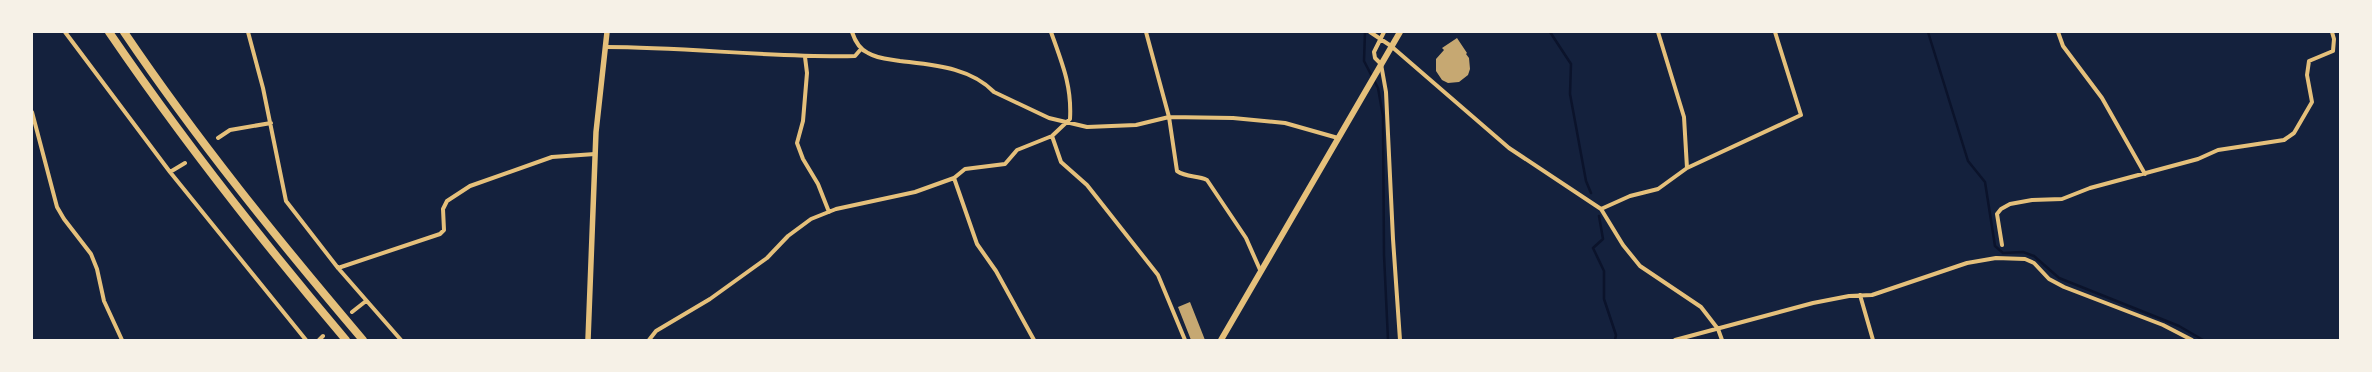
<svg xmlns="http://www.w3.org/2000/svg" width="2372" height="372" viewBox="0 0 2372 372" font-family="Cabin,sans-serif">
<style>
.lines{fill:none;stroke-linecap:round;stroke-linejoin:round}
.stream{stroke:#0b132b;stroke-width:2.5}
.building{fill:#c6a872}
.minor{stroke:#e5c07b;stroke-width:4}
.tertiary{stroke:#e5c07b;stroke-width:5.5}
.secondary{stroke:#e5c07b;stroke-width:6}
.motorway{stroke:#e5c07b;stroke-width:8}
</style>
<rect width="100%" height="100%" fill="#14213d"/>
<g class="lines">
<!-- stream -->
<path class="stream" d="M 1365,32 L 1364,61 L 1378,88 L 1383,116 L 1384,255 L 1388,340
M 1550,32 L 1571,64 L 1570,94 L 1586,181 L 1591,193
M 1928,32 L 1968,161 L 1985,182 L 1995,246 L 2003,253 L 2023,252 L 2034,256 L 2059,278 L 2179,326 L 2203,340
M 1599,216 L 1603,239 L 1593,248 L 1604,271 L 1604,299 L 1616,335 L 1615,340"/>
</g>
<!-- building -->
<path class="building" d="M 1457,38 L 1467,53 L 1466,54 L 1469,58 L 1470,69 L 1468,75 L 1459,82 L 1448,83 L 1442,80 L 1436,71 L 1436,59 L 1444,50 L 1442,48 Z
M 1190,302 L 1205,340 L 1191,340 L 1178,307 Z"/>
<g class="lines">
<!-- minor -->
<path class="minor" d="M 65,32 L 170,172 L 306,340
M 248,32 L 263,88 L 286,201 L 338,268 L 401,340
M 852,32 C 855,41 859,49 868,53 C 878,59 889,59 900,61 C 933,65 970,67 994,92 L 1049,118 L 1087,127 L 1136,125 L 1169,117 L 1233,118 L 1285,123 L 1338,138
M 1146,32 L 1169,117 L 1177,171 C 1187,178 1197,175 1207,180 L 1246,238 L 1261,272
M 1370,32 L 1391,46 L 1509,148 L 1601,209 L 1623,245 L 1640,266 L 1701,307 L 1718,329 L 1722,340
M 1384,32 L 1374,52 L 1375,58 L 1381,64 L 1386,92 L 1393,239 L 1400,340
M 2058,32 L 2063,46 L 2102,98 L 2145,174
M 606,47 C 689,47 772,58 855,56 L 861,49
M 805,57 L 807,73 L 803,121 L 797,143 L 803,159 L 818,184 L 829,212
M 32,112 L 57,207 L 64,219 L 91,254 L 97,269 L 104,301 L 122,340
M 1052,136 L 1061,162 L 1087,185 L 1158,275 L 1185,340
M 218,138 L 230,130 L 271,123
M 1687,168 L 1801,115 L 1775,32
M 170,172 L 185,163
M 954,178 L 977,244 L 996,271 L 1034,340
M 1601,209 L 1630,196 L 1658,189 L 1687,168 L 1684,117 L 1658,32
M 2002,245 L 1997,214 L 2001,209 L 2010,204 L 2032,200 L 2062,199 L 2090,188 L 2198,159 L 2218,150 L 2284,140 L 2294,133 L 2312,102 L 2307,75 L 2309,61 L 2333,51 L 2334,39 L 2332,32
M 338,268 L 440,234 L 444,230 L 443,209 L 447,201 L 470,186 L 552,157 L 595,154
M 1860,295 L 1873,340
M 352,312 L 366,301
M 319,340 L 323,336
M 649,340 L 656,331 L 710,299 L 767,258 L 788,236 L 811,219 L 836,209 L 915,192 L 954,178 L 965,169 L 1005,164 L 1017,150 L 1052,136 L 1070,119 C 1072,86 1062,63 1051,32
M 1675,340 L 1813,303 L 1849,296 L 1872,295 L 1967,263 L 1996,258 L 2025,259 L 2034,263 L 2049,279 L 2064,287 L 2163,325 L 2192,340"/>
<!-- tertiary -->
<path class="tertiary" d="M 588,340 L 596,132 L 607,32"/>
<!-- secondary -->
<path class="secondary" d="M 1221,340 L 1400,32"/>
<!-- motorway -->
<path class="motorway" d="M 109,32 C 182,139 262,241 346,340
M 124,32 C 197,140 279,241 363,340"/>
</g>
<!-- border -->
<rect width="2372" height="372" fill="none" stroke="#f6f1e7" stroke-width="66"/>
</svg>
